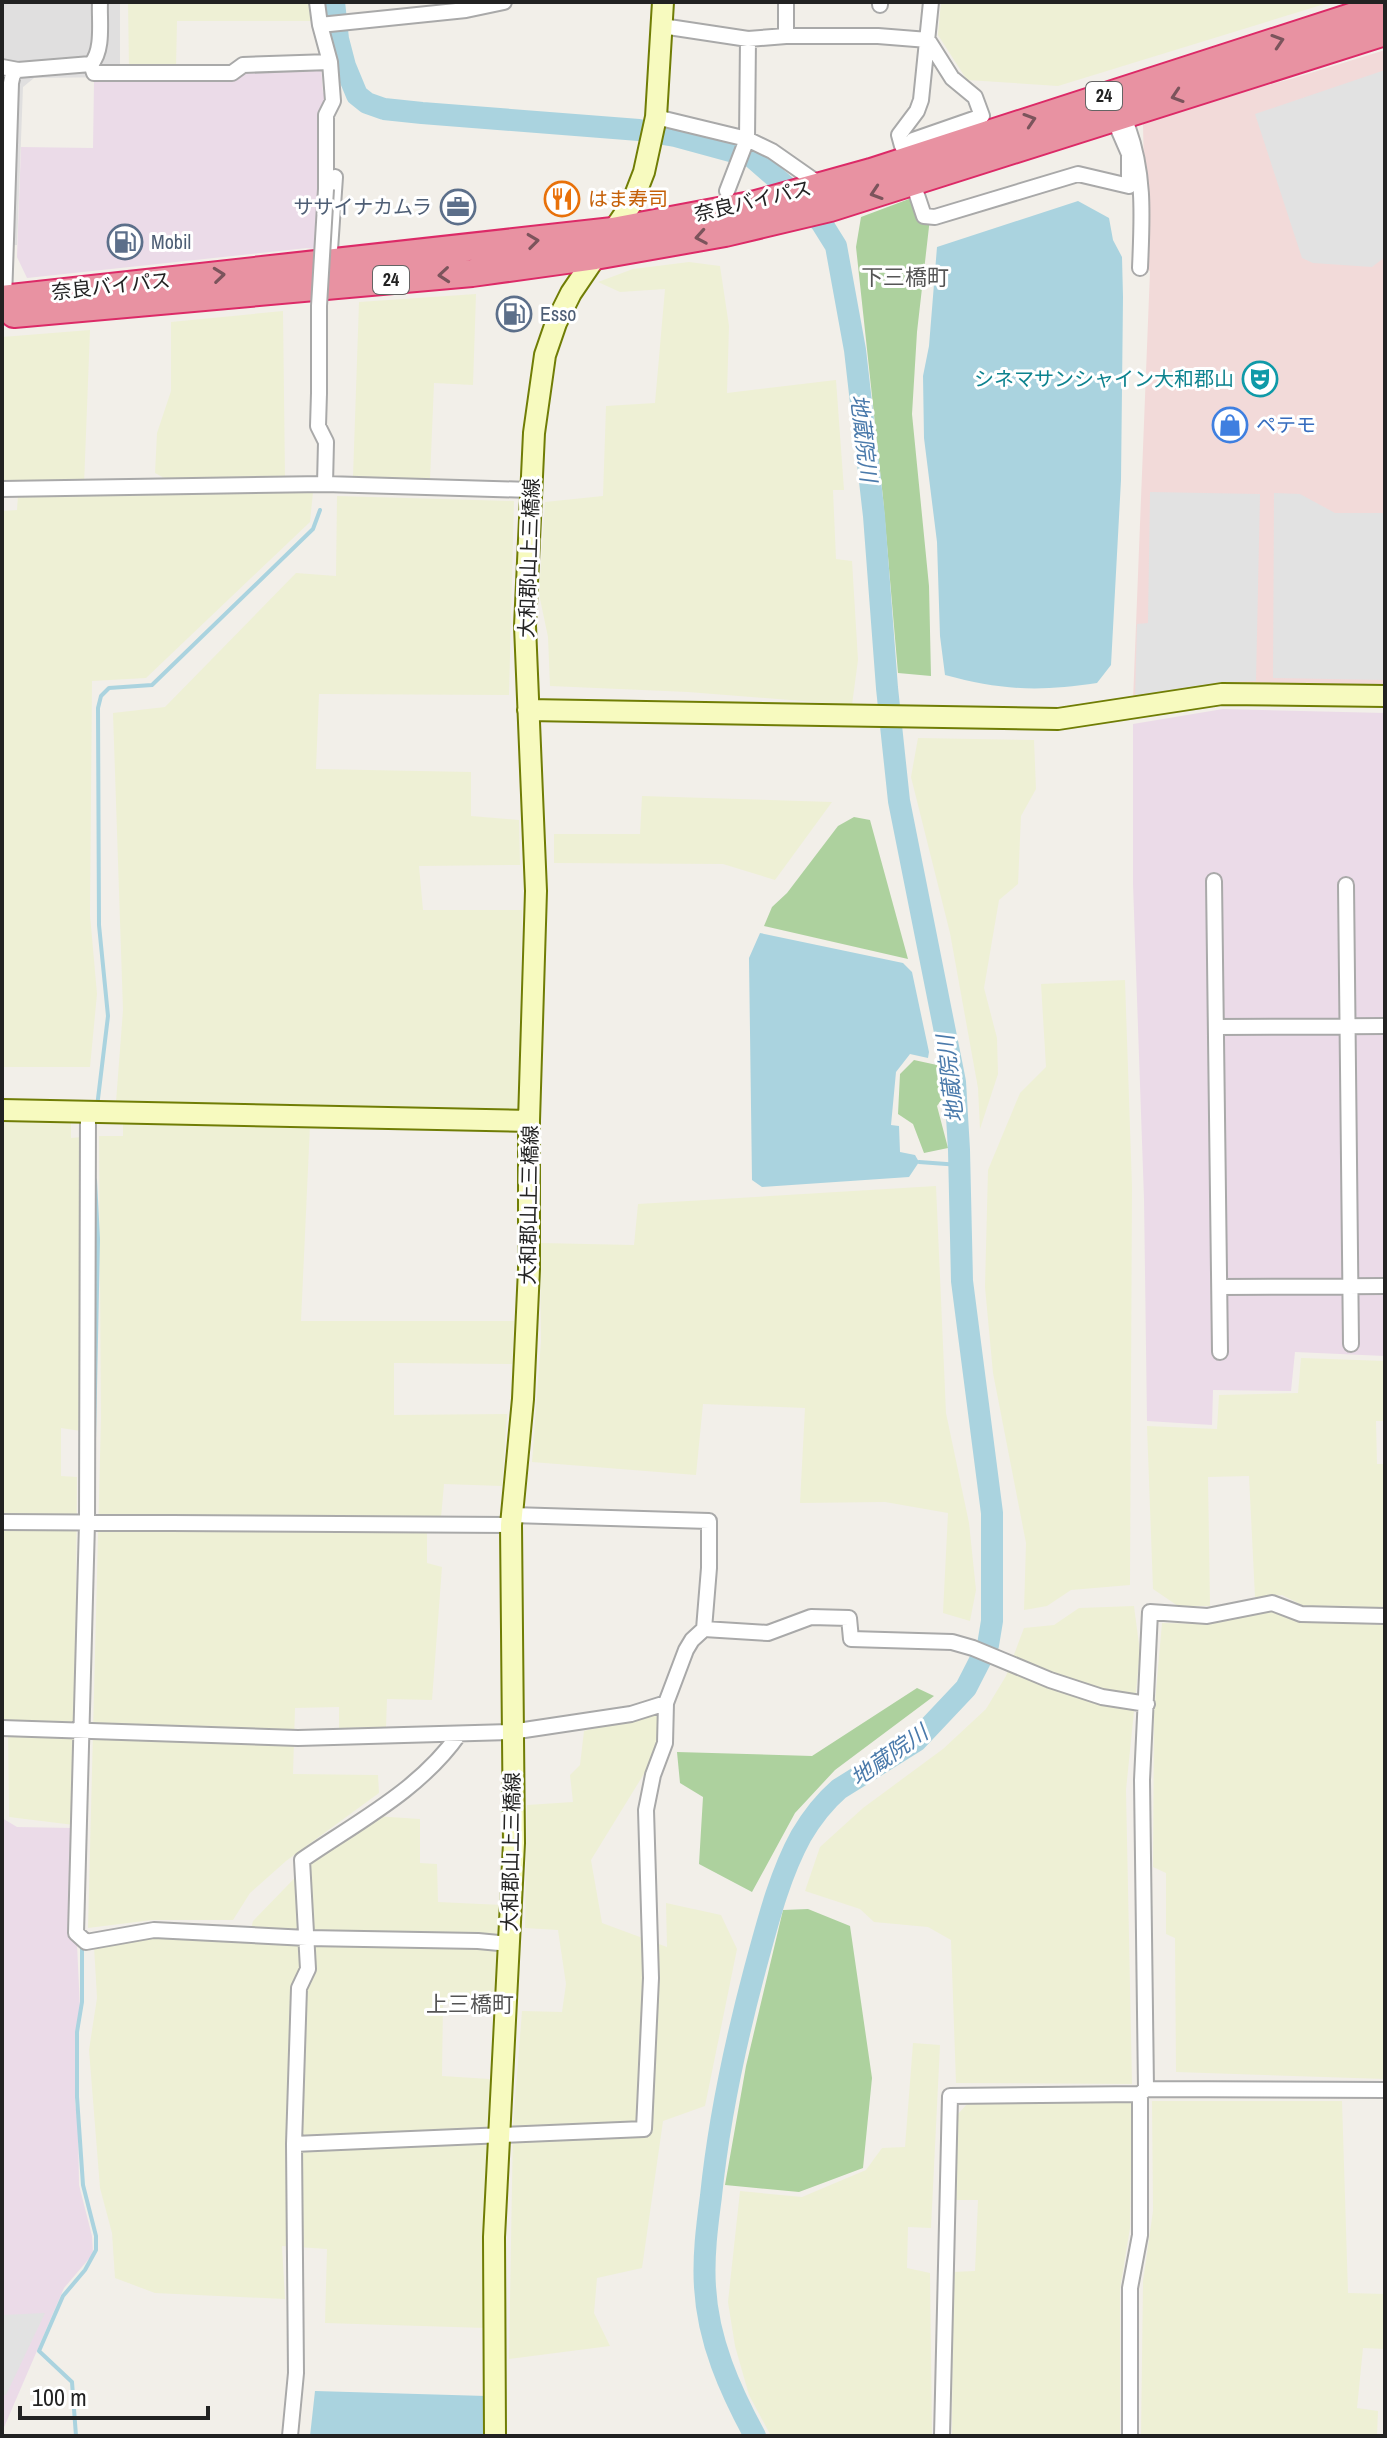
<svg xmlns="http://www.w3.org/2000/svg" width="1387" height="2438" viewBox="0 0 1387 2438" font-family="'Archivo Narrow','Noto Sans JP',sans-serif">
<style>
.residential{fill:#e0dfdf}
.commercial{fill:#f2dad9}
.industrial{fill:#ebdbe8}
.farmland{fill:#eef0d5}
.forest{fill:#add19e}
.parking{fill:#e2e2e2}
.water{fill:#aad3df}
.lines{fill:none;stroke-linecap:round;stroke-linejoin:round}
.stream{stroke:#aad3df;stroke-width:4}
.river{stroke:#aad3df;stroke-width:22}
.street-casing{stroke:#a9a9a9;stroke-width:18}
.secondary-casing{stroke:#707d05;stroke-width:24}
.highway-casing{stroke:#dc2a67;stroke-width:30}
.street{stroke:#fff;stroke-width:14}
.secondary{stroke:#f7fabf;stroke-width:20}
.highway{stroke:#e892a2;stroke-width:26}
.street-bridge-casing{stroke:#a9a9a9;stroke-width:18;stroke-linecap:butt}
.street-bridge{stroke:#fff;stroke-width:14}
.oneway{stroke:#7b545c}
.labels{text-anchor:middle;stroke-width:6;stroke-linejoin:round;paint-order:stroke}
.shield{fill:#fff;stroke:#646464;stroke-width:2}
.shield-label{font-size:18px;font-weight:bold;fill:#222}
.food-label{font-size:20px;fill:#c56008;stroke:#fff;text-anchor:start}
.street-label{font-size:20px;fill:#222;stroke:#fff}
.service-label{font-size:20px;fill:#4e5e75;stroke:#fff;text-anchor:start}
.culture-label{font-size:20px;fill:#0d838f;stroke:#fff;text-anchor:end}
.shop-label{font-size:20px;fill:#366cbe;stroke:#fff;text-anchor:start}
.neighbourhood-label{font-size:22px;fill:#555;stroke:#fff}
.water-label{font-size:22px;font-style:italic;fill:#4a7aab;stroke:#fff}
</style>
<rect width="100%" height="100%" fill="#f2efe9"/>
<!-- residential -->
<path class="residential" d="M 2,2 L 120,2 L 120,77 L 34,78 L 23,87 L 17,245 L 2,246 Z"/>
<!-- commercial -->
<path class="commercial" d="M 1385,50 L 1385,685 L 1223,683 L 1133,701 L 1150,271 L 1146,269 L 1143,124 L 1221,97 L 1291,79 Z"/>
<!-- industrial -->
<path class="industrial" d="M 321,66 L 323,93 L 331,93 L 326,250 L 307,248 L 27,278 L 17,257 L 21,147 L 93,148 L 94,82 L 126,82 L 129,76 L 242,67 Z
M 1223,709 L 1385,713 L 1385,1356 L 1295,1352 L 1291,1391 L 1213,1390 L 1212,1425 L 1147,1421 L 1144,1199 L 1133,884 L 1133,724 Z
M 2,1818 L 17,1827 L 73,1828 L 72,1928 L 77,1944 L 80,2009 L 75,2035 L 75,2103 L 78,2123 L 79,2185 L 92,2236 L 93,2254 L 64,2288 L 2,2432 Z"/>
<!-- farmland -->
<path class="farmland" d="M 128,2 L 311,2 L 313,21 L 177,21 L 176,68 L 129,69 Z
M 941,2 L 1331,2 L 1058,86 L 967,80 L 938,35 Z
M 689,262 L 720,266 L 729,326 L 727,393 L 836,380 L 844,490 L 833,490 L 836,559 L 852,561 L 858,660 L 852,705 L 688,692 L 550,686 L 548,637 L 539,594 L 545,502 L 603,496 L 606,406 L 655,403 L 665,289 L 620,292 L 598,282 L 633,269 Z
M 476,294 L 473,385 L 434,383 L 430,480 L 353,477 L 359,302 Z
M 283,311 L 285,479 L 166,479 L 155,473 L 157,433 L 171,391 L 171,322 Z
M 90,330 L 84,485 L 2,484 L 2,337 Z
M 313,492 L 310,522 L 146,678 L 92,681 L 90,915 L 97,994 L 90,1067 L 2,1067 L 2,511 L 17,510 L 18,495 Z
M 337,496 L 514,501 L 509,695 L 319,694 L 316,769 L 471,772 L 471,816 L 519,820 L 520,865 L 419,866 L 423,910 L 522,910 L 518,1113 L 116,1102 L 123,1010 L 113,713 L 165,707 L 296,573 L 336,576 Z
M 918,738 L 1034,740 L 1036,789 L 1021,816 L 1018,884 L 999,900 L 984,988 L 997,1038 L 998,1074 L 980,1129 L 978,1088 L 950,933 L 911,777 Z
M 642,796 L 832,802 L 775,880 L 723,864 L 554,863 L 554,834 L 640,834 Z
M 1125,980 L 1132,1187 L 1130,1585 L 1071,1590 L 1047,1606 L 1024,1610 L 1026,1543 L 993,1373 L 985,1287 L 988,1170 L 1020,1093 L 1046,1067 L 1041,984 Z
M 2,1119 L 71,1121 L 71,1138 L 82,1137 L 81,1431 L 61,1428 L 61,1476 L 77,1477 L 74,1825 L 9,1817 L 8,1721 L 2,1720 Z
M 123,1121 L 310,1125 L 301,1321 L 514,1321 L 512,1364 L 394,1363 L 394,1415 L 507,1414 L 502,1486 L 444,1484 L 441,1518 L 427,1517 L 427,1563 L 442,1567 L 432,1700 L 387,1699 L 386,1727 L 339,1728 L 339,1707 L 295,1708 L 293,1774 L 378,1775 L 379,1793 L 286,1861 L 250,1893 L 233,1920 L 152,1920 L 88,1928 L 101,1418 L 99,1136 L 123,1136 Z
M 936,1186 L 946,1413 L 969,1523 L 976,1590 L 970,1621 L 943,1613 L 948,1513 L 885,1502 L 800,1503 L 805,1408 L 703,1404 L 696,1475 L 532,1462 L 541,1341 L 540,1243 L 634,1245 L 638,1204 Z
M 1301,1358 L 1385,1361 L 1385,1421 L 1376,1421 L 1377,1464 L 1385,1464 L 1385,1609 L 1304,1606 L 1282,1595 L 1255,1597 L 1249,1476 L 1208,1477 L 1210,1606 L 1178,1606 L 1153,1589 L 1147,1426 L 1217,1429 L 1219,1395 L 1298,1393 Z
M 1134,1606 L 1140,1652 L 1126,1790 L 1132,2084 L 956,2083 L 951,1940 L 928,1927 L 874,1922 L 860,1909 L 805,1891 L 820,1847 L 863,1808 L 943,1749 L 986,1709 L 1006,1676 L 1024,1628 L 1054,1625 L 1079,1608 Z
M 1272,1611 L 1305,1621 L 1385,1625 L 1385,2079 L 1176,2072 L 1175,1938 L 1166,1934 L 1166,1873 L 1153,1867 L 1154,1713 L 1162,1623 L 1208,1624 Z
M 659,1712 L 657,1743 L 650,1764 L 591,1860 L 602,1923 L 667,1947 L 666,1903 L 721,1915 L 737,1949 L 705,2106 L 663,2121 L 642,2268 L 597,2278 L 594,2313 L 610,2346 L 509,2359 L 513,2126 L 522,2011 L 562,2012 L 566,1984 L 558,1930 L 525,1928 L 527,1805 L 573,1802 L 570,1775 L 580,1765 L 584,1731 Z
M 374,1816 L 420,1819 L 420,1863 L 437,1864 L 438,1902 L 502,1905 L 496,2003 L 443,2002 L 442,2076 L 490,2079 L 486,2328 L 325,2323 L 327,2249 L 282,2246 L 285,2299 L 155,2293 L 115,2278 L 112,2233 L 100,2188 L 89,2050 L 97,1998 L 94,1946 L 153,1934 L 248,1941 L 253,1921 L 315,1857 Z
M 913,2043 L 940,2045 L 931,2228 L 908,2227 L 907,2268 L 930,2273 L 932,2436 L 771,2436 L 749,2395 L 735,2346 L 728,2302 L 740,2191 L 802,2197 L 866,2170 L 882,2148 L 905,2147 Z
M 1132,2101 L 1130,2228 L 1120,2289 L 1120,2436 L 952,2436 L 953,2272 L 975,2271 L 978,2200 L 955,2200 L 958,2114 L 968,2103 Z
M 1152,2101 L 1342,2101 L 1348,2293 L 1385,2294 L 1385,2349 L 1363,2348 L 1357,2408 L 1378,2411 L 1377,2436 L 1141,2436 L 1143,2281 L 1153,2211 Z"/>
<!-- forest -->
<path class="forest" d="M 909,199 L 930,218 L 917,332 L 912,414 L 929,586 L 931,676 L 898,673 L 883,498 L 856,247 L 861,217 Z
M 854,817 L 870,820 L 908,959 L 764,926 L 772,907 L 787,893 L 838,826 Z
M 914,1060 L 937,1065 L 942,1099 L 937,1106 L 948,1148 L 924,1153 L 913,1124 L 898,1114 L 900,1074 Z
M 917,1688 L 934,1696 L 835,1770 L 795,1813 L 752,1892 L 699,1864 L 703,1797 L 680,1783 L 677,1752 L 812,1756 Z
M 808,1909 L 850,1926 L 872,2078 L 863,2168 L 799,2192 L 725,2185 L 746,2066 L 783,1910 Z"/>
<!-- parking -->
<path class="parking" d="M 1385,70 L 1385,257 L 1372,267 L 1313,263 L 1302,258 L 1255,114 Z
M 1150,492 L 1260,494 L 1256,681 L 1230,682 L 1135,698 L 1137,624 L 1148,623 Z
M 1274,493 L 1300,494 L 1335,513 L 1385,513 L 1385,680 L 1273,678 Z
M 45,2313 L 6,2395 L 2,2395 L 2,2315 Z"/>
<!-- water -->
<path class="water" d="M 1078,201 L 1109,218 L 1113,240 L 1122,257 L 1123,297 L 1121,480 L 1111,665 L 1097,683 C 1038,692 1001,690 945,675 L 940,636 L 937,542 L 924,438 L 923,376 L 929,346 L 937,247 Z
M 760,933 L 903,963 L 912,972 L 929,1052 L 928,1058 L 910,1054 L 896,1072 L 891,1125 L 899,1126 L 900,1152 L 915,1155 L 919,1162 L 909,1177 L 762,1187 L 752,1180 L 749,958 Z
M 315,2391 L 486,2396 L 487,2436 L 310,2436 Z"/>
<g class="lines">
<!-- stream -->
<path class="stream" d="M 97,1107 L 108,1016 L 99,925 L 98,708 L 101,696 L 109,688 L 152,685 L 313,529 L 320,510
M 919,1162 L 960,1165
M 94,1439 L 98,1239 L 95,1180
M 76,2436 L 72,2382 L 39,2351 L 63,2296 L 85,2270 L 96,2250 L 96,2236 L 83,2185 L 77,2097 L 77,2032 L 82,2002 L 82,1943"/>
<!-- river -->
<path class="river" d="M 334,2 L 338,39 L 345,66 L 357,95 L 367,103 L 384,109 L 422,113 L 639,130 L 675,136 L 752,157 L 789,189 L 821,222 L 836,246 L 855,350 L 874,516 L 887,688 L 899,801 L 955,1082 L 959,1150 L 962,1281 L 992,1513 L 992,1621 L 988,1645 L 966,1688 L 916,1741 L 839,1789 C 824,1802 811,1819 801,1836 C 779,1876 767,1925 755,1969 C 735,2044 719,2118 711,2196 C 707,2226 703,2257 705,2287 C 708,2341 730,2390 755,2436"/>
<!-- street casing -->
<g class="street-casing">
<path id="street" d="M 317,2 L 320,25 L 330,62 L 333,101 L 326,115 L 326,189
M 880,5 L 880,2
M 320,25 L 466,10 L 504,2
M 662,26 L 748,39 L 786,36 L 878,36 L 928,40
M 786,36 L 786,2
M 91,64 L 94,73 L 232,73 L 243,65 L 330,62
M 2,67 L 18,70 L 91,64 C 104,50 99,20 100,2
M 656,117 L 747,139 L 772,151 L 822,186
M 902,146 L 899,135 L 917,111 L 921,100 L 931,2
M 917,156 L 913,140 L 982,116 L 975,97 L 952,78 L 928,40
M 727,191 L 747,139 L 748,39
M 917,195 L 924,216 L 935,217 L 1078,174 L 1129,186 L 1129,154 L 1119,131 L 1128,128 C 1145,175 1142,218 1140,268
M 2,239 L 6,239 L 4,299
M 6,239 L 11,83 L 13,74 L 18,70
M 329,264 L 335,177
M 319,393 L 318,426 L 326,442 L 325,484
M 2,489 L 325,484 L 531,490
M 1214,881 L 1220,1352
M 1346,885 L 1351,1344
M 1216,1027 L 1385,1026
M 88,1111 L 87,1523 L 76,1933 L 86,1942 L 154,1930 L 307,1938 L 478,1941 L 510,1944
M 1220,1287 L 1385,1286
M 2,1522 L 511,1525
M 704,1629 L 768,1633 L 811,1617 L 849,1618 L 851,1639 L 952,1642 L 973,1648 L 1050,1680 L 1102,1697 L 1147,1704
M 2,1728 L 298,1738 L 511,1732 L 631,1714 L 666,1703
M 1146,2089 L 1385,2090
M 294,2144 L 644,2129 L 651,1978 L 646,1810 L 653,1775 L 665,1743 L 666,1703 L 686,1650 L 692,1640 L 704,1629 L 709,1568 L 709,1521 L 512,1515
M 290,2436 L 296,2373 L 294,2144 L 299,1988 L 308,1969 L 302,1860 C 357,1822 420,1790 459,1734
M 942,2436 L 950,2096 L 1140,2094
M 1130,2436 L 1130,2288 L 1140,2235 L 1140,2094 L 1146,2089 L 1142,1780 L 1150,1612 L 1207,1616 L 1272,1603 L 1301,1614 L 1385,1616"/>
</g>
<!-- secondary casing -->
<g class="secondary-casing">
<path id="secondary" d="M 528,710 L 1058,719 L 1222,694 L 1385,696
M 2,1110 L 529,1121
M 495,2436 L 494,2237 L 514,1843 L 511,1525 L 523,1399 L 529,1269 L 529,1121 L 536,891 L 525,626 L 534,433 L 545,355 L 556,323 L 571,293 L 632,203 L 644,172 L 656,117 L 663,2"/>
</g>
<!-- highway casing -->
<g class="highway-casing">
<path id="highway" d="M 2,299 L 613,231 L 756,204 L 871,172 L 1385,6
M 14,314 L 472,273 L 595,256 L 725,233 L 830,208 L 1385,32"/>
</g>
<!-- street -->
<use href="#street" class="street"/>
<!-- secondary -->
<use href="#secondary" class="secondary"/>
<!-- highway -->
<use href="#highway" class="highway"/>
<!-- street-bridge casing -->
<g class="street-bridge-casing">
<path id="street-bridge" d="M 319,393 L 319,306 L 326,189"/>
</g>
<!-- street-bridge -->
<use href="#street-bridge" class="street-bridge"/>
</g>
<!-- one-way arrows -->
<defs><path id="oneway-chevron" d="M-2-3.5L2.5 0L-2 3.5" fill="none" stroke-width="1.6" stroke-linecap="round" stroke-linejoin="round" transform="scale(2)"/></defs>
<g class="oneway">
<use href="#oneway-chevron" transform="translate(1278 41) rotate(-18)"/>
<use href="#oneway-chevron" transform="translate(1177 96) rotate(162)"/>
<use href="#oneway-chevron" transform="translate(1030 120) rotate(-18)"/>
<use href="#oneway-chevron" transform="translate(876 193) rotate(162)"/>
<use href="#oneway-chevron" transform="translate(701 237) rotate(170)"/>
<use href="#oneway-chevron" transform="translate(533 241) rotate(-7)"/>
<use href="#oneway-chevron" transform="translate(219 275) rotate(-6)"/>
<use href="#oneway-chevron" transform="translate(444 275) rotate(175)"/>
</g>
<!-- icons -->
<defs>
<g id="restaurant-ring" transform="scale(1.8)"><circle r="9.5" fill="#fff" stroke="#e8710a" stroke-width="1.5"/><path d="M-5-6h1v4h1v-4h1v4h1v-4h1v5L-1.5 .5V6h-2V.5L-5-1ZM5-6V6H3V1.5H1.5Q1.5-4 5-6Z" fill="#e8710a"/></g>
<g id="office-ring" transform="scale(1.8)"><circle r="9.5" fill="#fff" stroke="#5c6f8a" stroke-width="1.5"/><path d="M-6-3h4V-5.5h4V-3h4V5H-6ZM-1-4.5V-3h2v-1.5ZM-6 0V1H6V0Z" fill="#5c6f8a"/></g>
<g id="fuel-ring" transform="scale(1.8)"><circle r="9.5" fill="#fff" stroke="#5c6f8a" stroke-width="1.5"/><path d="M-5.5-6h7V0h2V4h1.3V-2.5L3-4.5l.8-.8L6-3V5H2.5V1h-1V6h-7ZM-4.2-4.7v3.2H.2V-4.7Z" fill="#5c6f8a"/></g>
<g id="theatre-ring" transform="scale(1.8)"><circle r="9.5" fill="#fff" stroke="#0f9aa8" stroke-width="1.5"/><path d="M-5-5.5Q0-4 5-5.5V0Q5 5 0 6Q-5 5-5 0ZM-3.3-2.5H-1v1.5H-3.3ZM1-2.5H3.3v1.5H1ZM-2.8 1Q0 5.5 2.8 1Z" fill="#0f9aa8"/></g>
<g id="shop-ring" transform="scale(1.8)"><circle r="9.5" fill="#fff" stroke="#3f7fe0" stroke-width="1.5"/><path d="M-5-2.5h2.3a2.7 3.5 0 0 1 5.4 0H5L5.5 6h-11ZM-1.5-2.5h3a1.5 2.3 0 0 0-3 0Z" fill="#3f7fe0"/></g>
</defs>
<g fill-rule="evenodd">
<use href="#restaurant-ring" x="562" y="199"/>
<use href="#office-ring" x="458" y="207"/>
<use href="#fuel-ring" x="125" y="242"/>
<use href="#fuel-ring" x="514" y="314"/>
<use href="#theatre-ring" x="1260" y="379"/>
<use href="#shop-ring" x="1230" y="425"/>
</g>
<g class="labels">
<!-- shield labels -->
<g class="shield">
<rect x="1086" y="82" width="36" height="28" rx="6"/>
<rect x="373" y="266" width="36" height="28" rx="6"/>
</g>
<g class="shield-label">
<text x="1104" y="102">24</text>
<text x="391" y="286">24</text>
</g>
<!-- food labels -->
<g class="food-label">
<text x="588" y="206">はま寿司</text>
</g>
<!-- street labels -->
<g class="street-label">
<text transform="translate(753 201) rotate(-13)" y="7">奈良バイパス</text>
<text transform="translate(111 286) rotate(-6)" y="7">奈良バイパス</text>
<text transform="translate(529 558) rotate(-88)" y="7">大和郡山上三橋線</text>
<text transform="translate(529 1205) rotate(-89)" y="7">大和郡山上三橋線</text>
<text transform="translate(511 1852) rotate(-89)" y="7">大和郡山上三橋線</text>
</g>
<!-- service labels -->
<g class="service-label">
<text x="432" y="214" text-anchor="end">ササイナカムラ</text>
<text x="151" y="249">Mobil</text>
<text x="540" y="321">Esso</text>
</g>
<!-- culture labels -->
<g class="culture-label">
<text x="1234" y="386">シネマサンシャイン大和郡山</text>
</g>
<!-- shop labels -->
<g class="shop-label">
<text x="1256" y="432">ペテモ</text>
</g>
<!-- neighbourhood labels -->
<g class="neighbourhood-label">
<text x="905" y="285">下三橋町</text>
<text x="470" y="2012">上三橋町</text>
</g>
<!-- water labels -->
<g class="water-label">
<text transform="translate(864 438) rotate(83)" y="8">地蔵院川</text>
<text transform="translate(950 1079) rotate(-97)" y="8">地蔵院川</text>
<text transform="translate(889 1755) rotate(-35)" y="8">地蔵院川</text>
</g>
</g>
<!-- border -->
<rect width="1387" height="2438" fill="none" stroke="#222222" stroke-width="8"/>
<!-- scale -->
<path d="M20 2406v12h188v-12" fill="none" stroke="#222222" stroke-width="4"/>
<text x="32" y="2406" font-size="24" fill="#222222" stroke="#ffffff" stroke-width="6" paint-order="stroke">100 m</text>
</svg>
